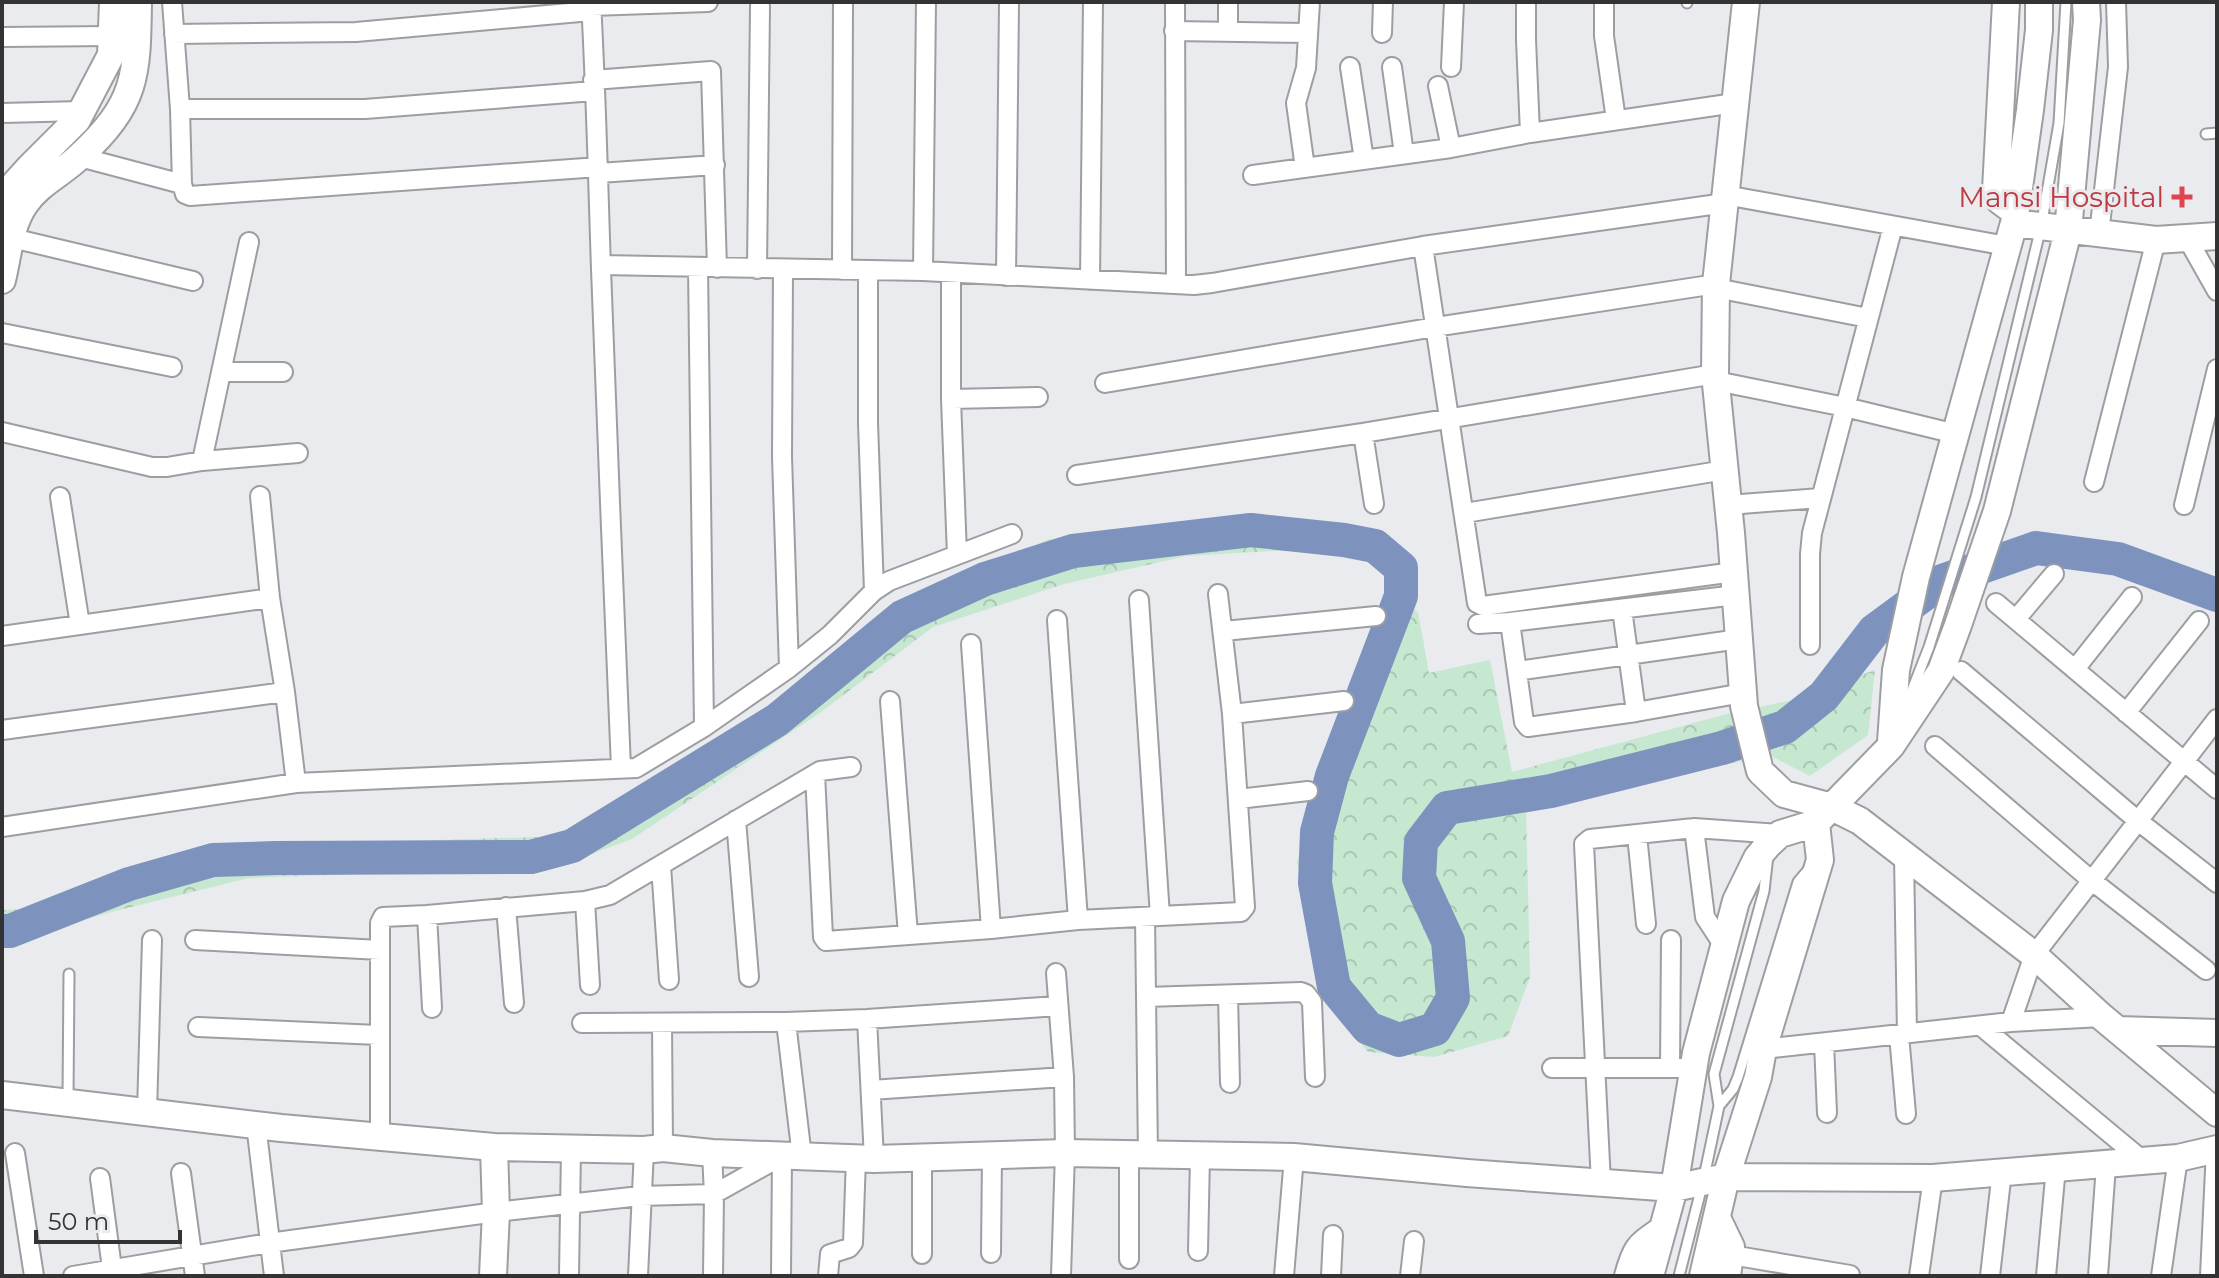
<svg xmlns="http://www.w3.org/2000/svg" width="2219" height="1278" viewBox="0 0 2219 1278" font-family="Montserrat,sans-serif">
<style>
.forest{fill:url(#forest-crowns)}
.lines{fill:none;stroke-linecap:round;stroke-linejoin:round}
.river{stroke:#7d92bd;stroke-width:34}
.lane-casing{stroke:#9c9ea1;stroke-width:13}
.street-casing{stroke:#9c9ea1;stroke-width:22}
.secondary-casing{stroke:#9c9ea1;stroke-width:30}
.lane{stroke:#fff;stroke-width:9}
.street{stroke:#fff;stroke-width:18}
.secondary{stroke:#fff;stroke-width:26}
.health-dot{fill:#e0444e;stroke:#e9ebee;stroke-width:3}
.labels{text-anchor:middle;stroke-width:6;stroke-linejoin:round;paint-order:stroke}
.health-label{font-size:28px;fill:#be3a42;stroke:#e9ebee;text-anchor:end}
</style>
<defs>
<pattern id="forest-crowns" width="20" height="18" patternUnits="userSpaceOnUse" patternTransform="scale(2)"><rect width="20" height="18" fill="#c6e7d0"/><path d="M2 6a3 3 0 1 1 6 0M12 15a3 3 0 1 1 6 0" fill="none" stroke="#abc7b3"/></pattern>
</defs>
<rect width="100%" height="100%" fill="#e9ebee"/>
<!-- forest -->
<path class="forest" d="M 1269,525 L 1355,525 L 1325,548 L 1186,556 L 1064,584 L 933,627 L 821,712 L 632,839 L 556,867 L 249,878 L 119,910 L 22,937 L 2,939 L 2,910 L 32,909 L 211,856 L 285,845 L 569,836 L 719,742 L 799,682 L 913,602 L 1049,539 L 1103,538 Z
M 1389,596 L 1418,612 L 1429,673 L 1490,660 L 1512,772 L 1727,714 L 1797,699 L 1875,670 L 1868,735 L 1810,776 L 1771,756 L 1689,771 L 1526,811 L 1530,977 L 1508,1036 L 1434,1057 L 1368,1052 L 1334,1010 L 1311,927 L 1297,862 L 1369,646 Z"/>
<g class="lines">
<!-- river -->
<path class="river" d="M 2,931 L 10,931 L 129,884 L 213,860 L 276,858 L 531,857 L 572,846 L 777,720 L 902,617 L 985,579 L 1073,551 L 1251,530 L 1344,540 L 1375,546 L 1401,568 L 1401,596 L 1332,776 L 1317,832 L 1315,883 L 1334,987 L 1368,1028 L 1399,1040 L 1435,1029 L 1453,998 L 1448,941 L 1419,878 L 1421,842 L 1447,808 L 1551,791 L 1722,748 L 1785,727 L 1824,696 L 1874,631 L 1942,581 L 2036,548 L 2118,559 L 2217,595"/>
<!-- lane casing -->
<g class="lane-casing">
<path id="lane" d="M 1687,3 L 1687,2
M 2206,134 L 2217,133
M 1909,698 L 1929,647 L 1976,497 L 2041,227 L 2059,123 L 2066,2
M 68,1099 L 69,974
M 1719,1106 L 1733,1089 L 1738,1077 L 1798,882 L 1809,869
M 1679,1276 L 1703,1182 L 1719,1106 L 1714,1074 L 1764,891 L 1768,855"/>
</g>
<!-- street casing -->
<g class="street-casing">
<path id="street" d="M 172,2 L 180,109 L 182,184 L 185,194 L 190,196 L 599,167
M 591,2 C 596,91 598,180 601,269 C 607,435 614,602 621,768
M 1175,2 L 1176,284
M 1526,2 L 1526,40 L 1530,133
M 1604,2 L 1604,36 L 1616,120
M 591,6 L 708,2
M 1174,31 L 1308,33
M 1228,32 L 1228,2
M 1382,33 L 1383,2
M 174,34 L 356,32 L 591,11
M 2,37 L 112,36
M 1350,67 L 1364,160
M 1392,67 L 1404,154
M 1451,67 L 1454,2
M 593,80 L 711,71 L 717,268
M 1438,86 L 1451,148
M 180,109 L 365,109 L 594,91
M 2,113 L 82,111
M 80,157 L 182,184
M 1305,168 L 1296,103 L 1306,68 L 1310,2
M 599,173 L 715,165
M 1253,175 L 1451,148 L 1530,133 L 1735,103
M 1725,195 L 2007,246
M 2099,234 L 2118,67 L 2116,2
M 12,238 L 193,281
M 2187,238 L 2217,291
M 1423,246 L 1477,603 L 1483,606 L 1734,572
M 601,265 L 923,271 L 1194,285 L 1212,283 L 1423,246 L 1725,203
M 698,268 L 704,727
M 757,269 L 760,6
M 783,270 L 782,457 L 789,668
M 842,270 L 843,2
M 868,271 L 868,423 L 874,591
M 923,271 L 926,2
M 951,273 L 951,399 L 957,555
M 1006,276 L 1009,2
M 1090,280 L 1093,2
M 1716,288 L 1868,318
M 2,333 L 172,367
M 221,372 L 283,372
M 1716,381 L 1845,407 L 1956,434
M 1105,383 L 1435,327 L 1716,284
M 951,399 L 1038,397
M 2,432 L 152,467 L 167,467 L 202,461 L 298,453
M 1363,433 L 1374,504
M 202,461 L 249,242
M 1077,475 L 1363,433 L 1715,374
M 2094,482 L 2156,240
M 260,496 L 270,598 L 285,692 L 296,783
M 60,497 L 80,625
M 1728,505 L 1820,498
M 2184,505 L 2217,369
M 1465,513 L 1725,470
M 1139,600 L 1160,916
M 1996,603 L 2217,789
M 1622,609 L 1636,712
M 2016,619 L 2054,574
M 1057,620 L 1078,920
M 1510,622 L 1524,722 L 1528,727 L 1636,712 L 1743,693
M 1478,624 L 1510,622 L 1736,595
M 1224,631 L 1376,616
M 2,636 L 270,598
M 971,644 L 991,929
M 1810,645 L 1810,554 L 1812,533 L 1893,226
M 2075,669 L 2132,597
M 1517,671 L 1739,639
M 1961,671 L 2137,820 L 2217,883
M 890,701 L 908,935
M 2126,713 L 2199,621
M 1232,714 L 1344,701
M 2,730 L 285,692
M 1935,746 L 2091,880 L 2206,970
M 815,774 L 823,937 L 826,941 L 991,929 L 1078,920 L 1241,912 L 1245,907 L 1232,714 L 1218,594
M 1238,799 L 1308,791
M 736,820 L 749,977
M 2,827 L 296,783 L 636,768 L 704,727 L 789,668 L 830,635 L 874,591 L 889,581 L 1012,534
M 1694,828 L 1705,917 L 1724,946
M 1637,835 L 1646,924
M 1904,856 L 1907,1034
M 661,866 L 669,980
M 585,901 L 590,985
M 506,907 L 514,1003
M 427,915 L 432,1008
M 1145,917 L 1148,1156
M 195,940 L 380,950
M 1056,973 L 1064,1077 L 1065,1153 L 1061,1276
M 1228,995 L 1230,1083
M 1146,997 L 1301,992 L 1306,994 L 1312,1002 L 1315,1077
M 867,1019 L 874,1159
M 786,1022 L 802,1157
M 2011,1022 L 2034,955 L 2217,719
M 582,1023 L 786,1022 L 867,1019 L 1058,1006
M 662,1023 L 663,1148
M 1981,1026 L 2142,1160
M 198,1027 L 378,1035
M 1899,1035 L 1906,1114
M 1824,1043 L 1827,1113
M 1763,1049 L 2011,1022 L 2102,1017
M 1552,1068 L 1694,1068
M 1670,1068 L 1671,940
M 871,1090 L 1064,1077
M 147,1112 L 152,940
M 256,1124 L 274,1276
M 380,1135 L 380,923 L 383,917 L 427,915 L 585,901 L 610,895 L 820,771 L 851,767
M 15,1153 L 34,1276
M 712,1153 L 714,1194 L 713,1276
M 181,1173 L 195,1276
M 100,1178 L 113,1276
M 1601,1183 L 1584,844 L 1590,839 L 1694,828 L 1780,834
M 1198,1251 L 1200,1156
M 991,1253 L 992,1155
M 922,1254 L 922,1158
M 1731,1255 L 1850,1275
M 1129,1259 L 1129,1155
M 73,1276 L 269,1243 L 496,1212 L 640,1196 L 714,1194 L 780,1157
M 569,1276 L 571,1149
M 638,1276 L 644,1150
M 781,1276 L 782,1156
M 828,1276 L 830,1254 L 849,1248 L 853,1243 L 856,1158
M 1284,1276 L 1294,1157
M 1331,1276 L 1333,1235
M 1410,1276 L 1414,1241
M 1919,1276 L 1933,1178
M 1990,1276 L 2002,1171
M 2046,1276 L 2056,1167
M 2098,1276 L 2106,1165
M 2161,1276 L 2178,1158
M 2210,1276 L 2216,1149"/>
</g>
<!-- secondary casing -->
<g class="secondary-casing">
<path id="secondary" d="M 1746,2 L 1716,284 L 1715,374 L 1731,533 L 1744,706 L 1760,771 L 1784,794 L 1832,807 L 1860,821 L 2034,955 L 2102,1017 L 2217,1113
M 2006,2 L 1996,190 L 1999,200 L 2015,212
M 2,203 L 11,188 L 29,168 L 77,120 L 111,55 L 113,2
M 2014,223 L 2156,240 L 2217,236
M 2,280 C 8,256 10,225 25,204 C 39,183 63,173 80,156 C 137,103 137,76 138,2
M 1891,742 L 1896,670 L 1916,577 L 2014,223 L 2030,110 L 2039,30 L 2039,2
M 2118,1030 L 2217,1033
M 2,1095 L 281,1128 L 494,1147 L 644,1150 L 663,1148 L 712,1153 L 874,1159 L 1065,1153 L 1294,1157 L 1467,1173 L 1674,1188 L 1726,1177 L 1933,1178 L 2178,1158 L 2217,1149
M 1717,1218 L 1731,1247 L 1727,1276
M 493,1276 L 496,1212 L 494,1147
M 1628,1276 C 1636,1247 1638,1247 1662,1230
M 1650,1276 L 1674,1188 L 1696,1053 L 1736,901 L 1757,858 L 1768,845 L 1780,834 L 1816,823 L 1891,746 L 1941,671 L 1958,625 L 1997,511 L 2068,231 L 2087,20 L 2086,2
M 1703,1276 L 1726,1177 L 1758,1077 L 1763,1049 L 1820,860 L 1816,823"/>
</g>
<!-- lane -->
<use href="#lane" class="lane"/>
<!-- street -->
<use href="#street" class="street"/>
<!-- secondary -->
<use href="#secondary" class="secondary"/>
</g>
<!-- markers -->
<path class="health-dot" d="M2178 185h8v8h8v8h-8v8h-8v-8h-8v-8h8z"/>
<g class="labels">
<!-- health labels -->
<g class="health-label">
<text x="2164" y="207">Mansi Hospital</text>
</g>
</g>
<!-- border -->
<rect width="2219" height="1278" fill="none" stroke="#333334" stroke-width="8"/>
<!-- scale -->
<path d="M36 1230v12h144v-12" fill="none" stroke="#333334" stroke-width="4"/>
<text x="48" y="1230" font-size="24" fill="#333334" stroke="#e9ebee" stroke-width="6" paint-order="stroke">50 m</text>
</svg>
